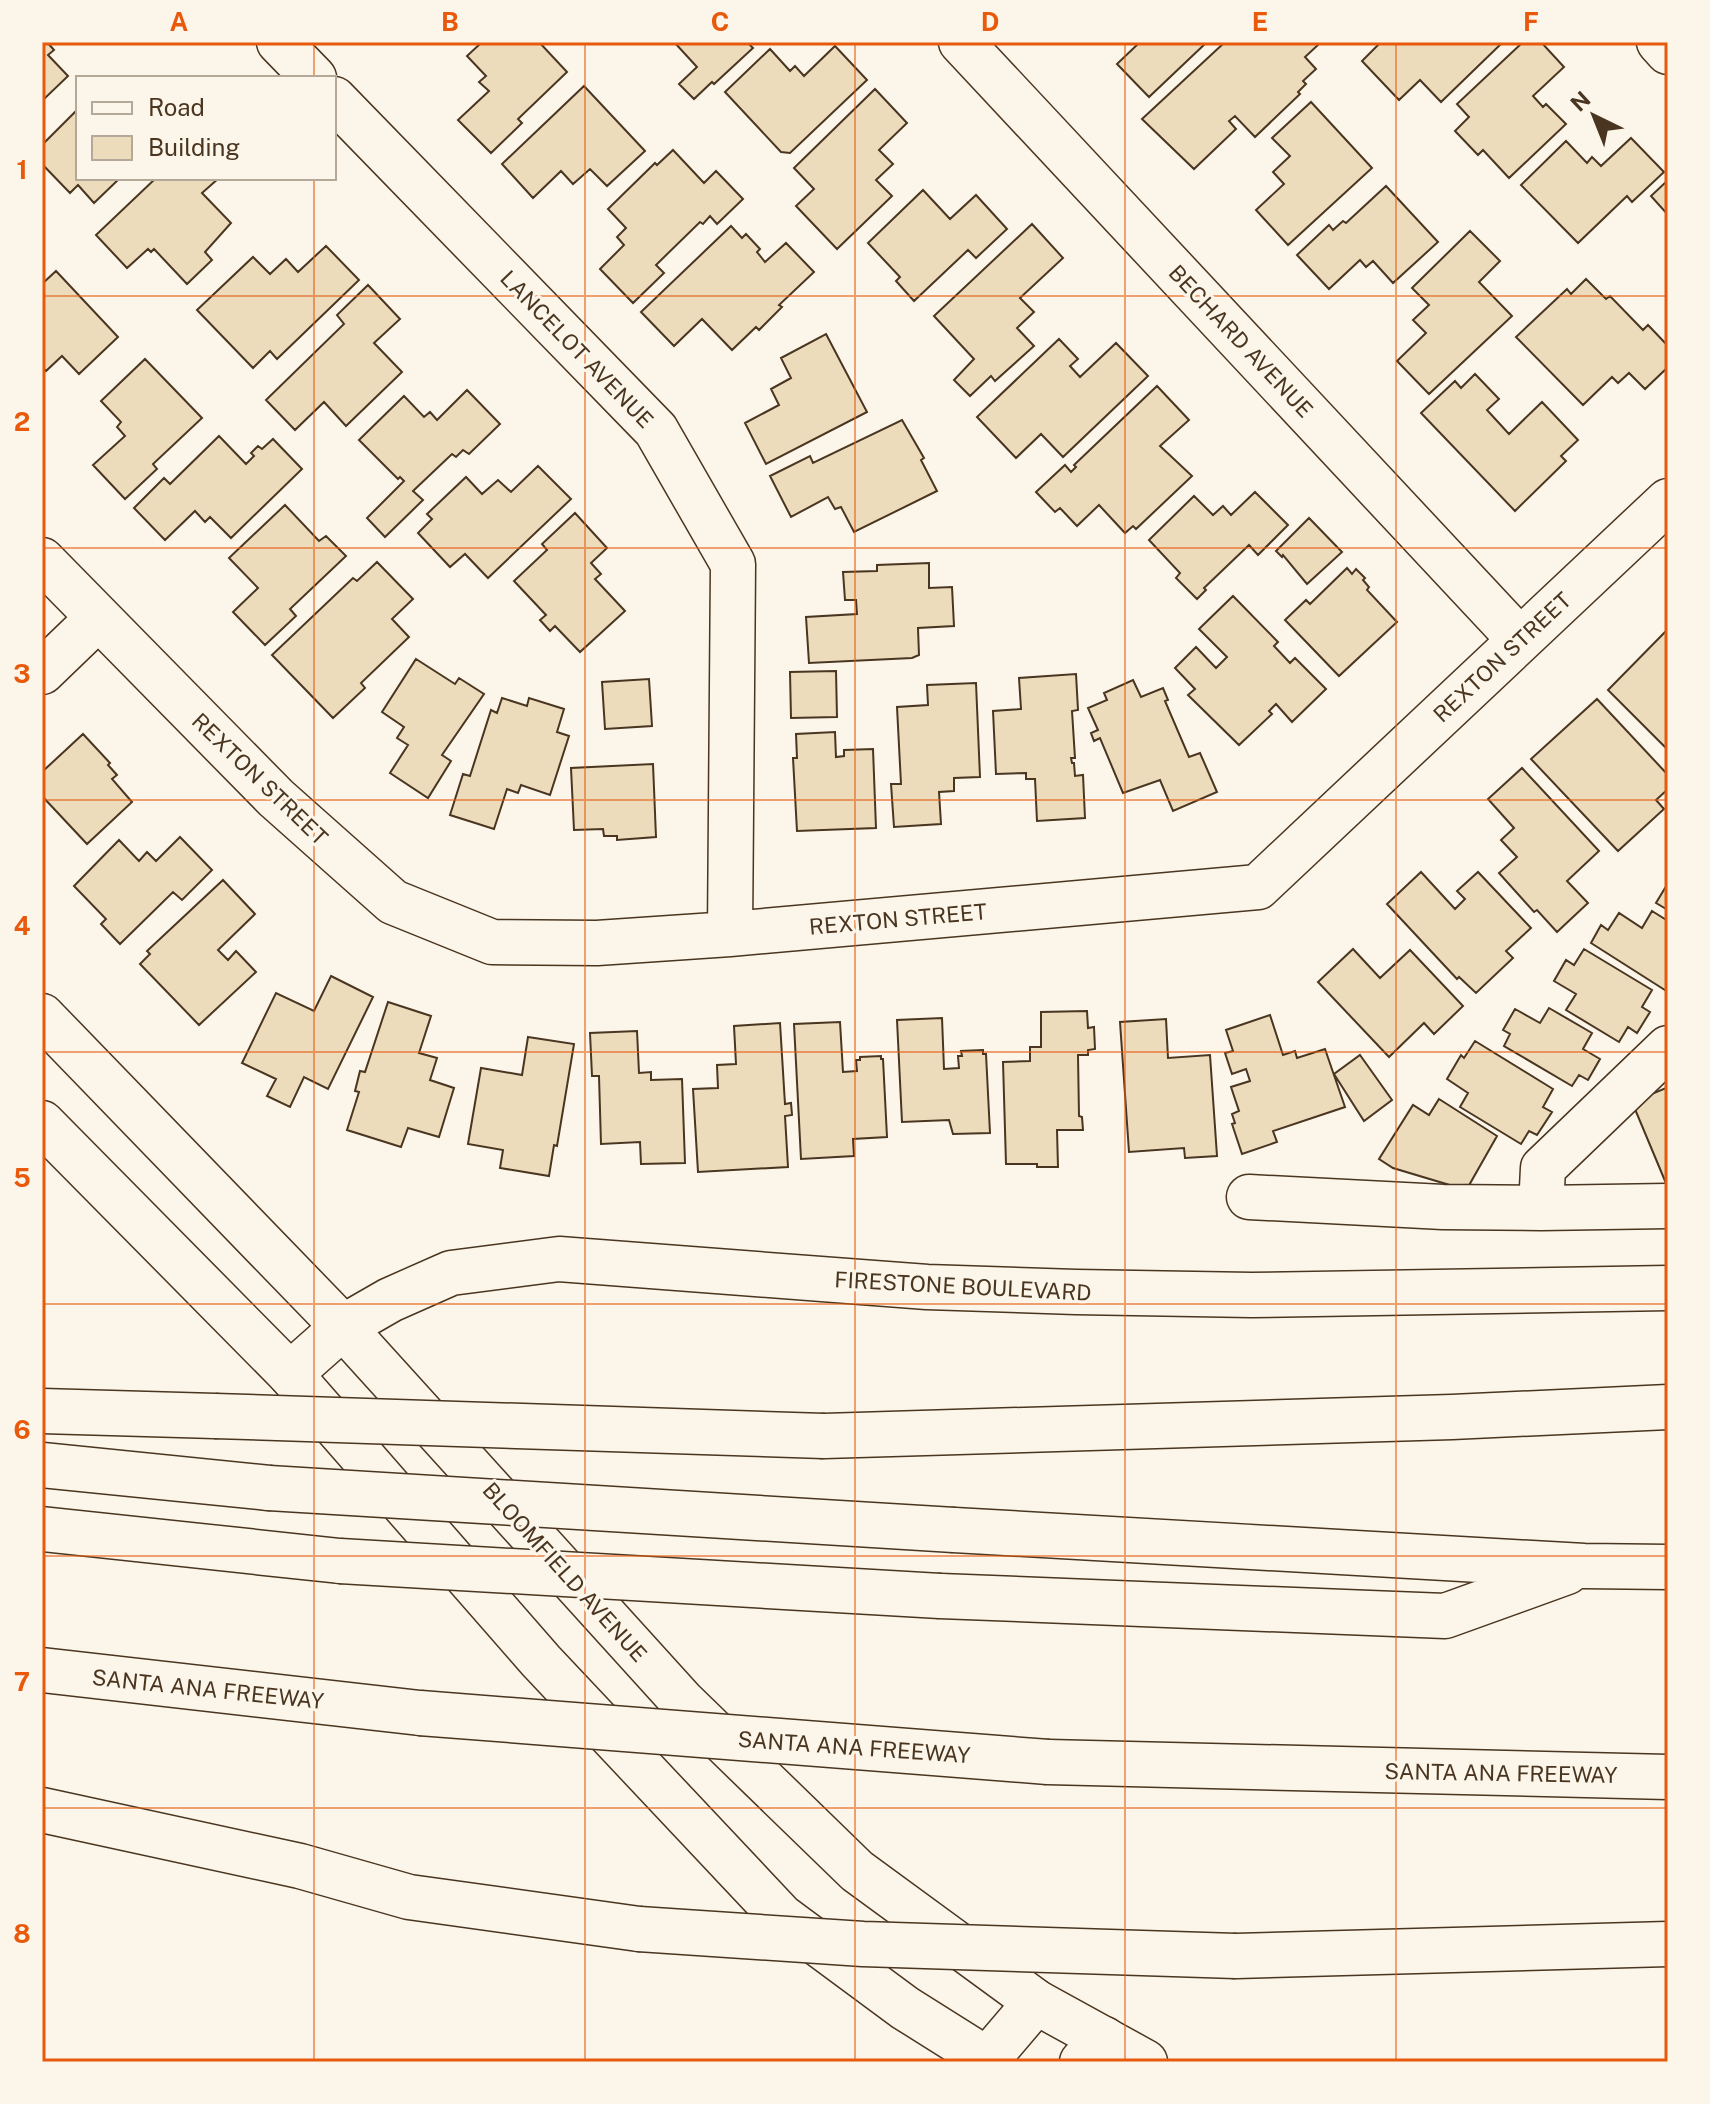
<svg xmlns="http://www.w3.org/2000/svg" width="1710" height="2104" viewBox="0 0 1710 2104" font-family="'Public Sans',sans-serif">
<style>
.building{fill:#ecdcbc;stroke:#4a3520;stroke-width:2}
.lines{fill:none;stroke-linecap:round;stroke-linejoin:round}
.minor-casing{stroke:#4a3520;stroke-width:47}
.major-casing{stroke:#4a3520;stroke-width:47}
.highway-casing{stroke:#4a3520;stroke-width:47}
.minor{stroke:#fbf6e9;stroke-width:44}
.major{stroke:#fbf6e9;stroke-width:44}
.highway{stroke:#fbf6e9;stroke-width:44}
.highway-bridge-casing{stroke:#4a3520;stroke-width:47;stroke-linecap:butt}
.highway-bridge{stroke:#fbf6e9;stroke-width:44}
.grid{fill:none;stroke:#e8590c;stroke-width:2;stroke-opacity:0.55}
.labels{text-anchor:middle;stroke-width:6;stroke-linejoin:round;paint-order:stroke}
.street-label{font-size:22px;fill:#4a3520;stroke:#fbf6e9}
.neatline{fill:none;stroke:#e8590c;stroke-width:3}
.grid-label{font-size:26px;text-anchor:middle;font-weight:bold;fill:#e8590c}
</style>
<rect width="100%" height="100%" fill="#fbf6e9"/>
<!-- building -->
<path class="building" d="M 42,42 L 47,42 L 54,50 L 48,55 L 68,76 L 42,101 Z
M 482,42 L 539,42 L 567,72 L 518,119 L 522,123 L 491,153 L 458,120 L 489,91 L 479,82 L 486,76 L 467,56 Z
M 674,42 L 747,42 L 753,48 L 714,84 L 712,82 L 694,99 L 679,84 L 697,67 Z
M 1140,42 L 1207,42 L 1149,97 L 1117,64 Z
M 1225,42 L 1317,42 L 1319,44 L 1305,57 L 1316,69 L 1303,81 L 1306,84 L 1298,92 L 1300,94 L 1255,137 L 1235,116 L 1229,121 L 1236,129 L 1194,169 L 1142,119 Z
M 1381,42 L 1503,42 L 1441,102 L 1420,80 L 1399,100 L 1362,61 Z
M 1523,42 L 1541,42 L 1564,67 L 1533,96 L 1543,107 L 1546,104 L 1566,124 L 1509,178 L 1483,150 L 1478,155 L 1455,131 L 1469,117 L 1457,104 Z
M 835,46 L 867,80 L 790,153 L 781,152 L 725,92 L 770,49 L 790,71 L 795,66 L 804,76 Z
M 584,86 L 645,151 L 607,186 L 590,169 L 573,184 L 561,171 L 533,198 L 502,164 Z
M 875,89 L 907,123 L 879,150 L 893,164 L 876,180 L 892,196 L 837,249 L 796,206 L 814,189 L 794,168 Z
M 1311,102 L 1372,168 L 1288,245 L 1256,210 L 1284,184 L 1273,172 L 1290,156 L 1272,138 Z
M 78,109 L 78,178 L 120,178 L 94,203 L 78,185 L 70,193 L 42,164 L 42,145 Z
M 1631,138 L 1664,172 L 1632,202 L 1627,196 L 1578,243 L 1521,185 L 1566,141 L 1587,163 L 1592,157 L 1601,166 Z
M 673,150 L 704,183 L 716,171 L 743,199 L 717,224 L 710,216 L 703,224 L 700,222 L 656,265 L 664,273 L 633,303 L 600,269 L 624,245 L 617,237 L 626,228 L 608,209 L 655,163 L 657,165 Z
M 156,178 L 219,178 L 202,193 L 231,223 L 205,252 L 212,260 L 187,284 L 154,249 L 151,252 L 148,249 L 127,268 L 96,235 Z
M 1668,180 L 1668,215 L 1651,196 Z
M 1386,186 L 1438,242 L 1393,283 L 1373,261 L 1366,267 L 1360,260 L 1329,289 L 1297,255 L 1329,225 L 1333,230 L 1343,221 L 1346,223 Z
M 923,190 L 950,219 L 976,195 L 1007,229 L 976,258 L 968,250 L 914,301 L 896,281 L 900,277 L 868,243 Z
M 1032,224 L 1063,258 L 1020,298 L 1034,312 L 1017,328 L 1034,346 L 995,381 L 991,376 L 970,396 L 954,380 L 974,359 L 934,316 Z
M 731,226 L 742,238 L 746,234 L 760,249 L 757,252 L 765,262 L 786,243 L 814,272 L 779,305 L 782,307 L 759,330 L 756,327 L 732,350 L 702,319 L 674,346 L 641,312 Z
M 1470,231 L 1500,261 L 1479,282 L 1512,316 L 1429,394 L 1397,361 L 1426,333 L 1413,320 L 1429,305 L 1412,288 Z
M 326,246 L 359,280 L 277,359 L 270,351 L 253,368 L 197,310 L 253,257 L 270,274 L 286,259 L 298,272 Z
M 56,271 L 118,337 L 79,374 L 62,356 L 46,371 L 42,367 L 42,284 Z
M 1586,279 L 1606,299 L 1610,296 L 1643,330 L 1648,325 L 1668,346 L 1668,367 L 1645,389 L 1629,373 L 1618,383 L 1612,377 L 1583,405 L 1516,337 L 1567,289 L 1571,294 Z
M 368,285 L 400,319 L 374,343 L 402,372 L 346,426 L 324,402 L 295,430 L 266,400 L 344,324 L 337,315 Z
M 826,334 L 867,412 L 766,464 L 745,423 L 779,405 L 771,389 L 791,378 L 781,358 Z
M 1059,339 L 1078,359 L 1070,366 L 1080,377 L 1116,343 L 1148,376 L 1063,457 L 1041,434 L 1016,458 L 977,417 Z
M 145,359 L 202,418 L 153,464 L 157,469 L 125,499 L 93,465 L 125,436 L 117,427 L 121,422 L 101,401 Z
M 1475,374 L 1499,399 L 1487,410 L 1509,434 L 1542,402 L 1578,440 L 1561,456 L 1566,461 L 1515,511 L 1421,413 L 1455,381 L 1461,388 Z
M 1157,386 L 1189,420 L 1160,446 L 1192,476 L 1136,529 L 1133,526 L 1125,533 L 1099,505 L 1077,526 L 1060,508 L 1055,512 L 1036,492 L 1065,465 L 1071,472 L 1076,467 L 1074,465 Z
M 467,390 L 500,424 L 469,454 L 463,450 L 456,457 L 452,454 L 413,491 L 423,500 L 385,537 L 367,518 L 404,481 L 400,477 L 398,479 L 359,440 L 404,396 L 424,417 L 430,412 L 437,420 Z
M 902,420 L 924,458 L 921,460 L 937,491 L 854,532 L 841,507 L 835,509 L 828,497 L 791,517 L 770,476 L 810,456 L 813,463 Z
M 219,436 L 246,464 L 254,456 L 251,453 L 258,446 L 262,449 L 273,439 L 302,469 L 231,538 L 210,517 L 205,522 L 195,511 L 165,540 L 134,508 L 164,478 L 170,484 Z
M 538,466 L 571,499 L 488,578 L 465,554 L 450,567 L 418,533 L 432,519 L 427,514 L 466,477 L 482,494 L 498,480 L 511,492 Z
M 1255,492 L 1288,525 L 1258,555 L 1249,545 L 1204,588 L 1206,590 L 1197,599 L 1176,578 L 1180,573 L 1149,540 L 1194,496 L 1213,515 L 1223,506 L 1231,515 Z
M 285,505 L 319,541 L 326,536 L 346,556 L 290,609 L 296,616 L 265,645 L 233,612 L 258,588 L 229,558 Z
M 575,513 L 607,548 L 591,563 L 601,574 L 595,579 L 625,611 L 580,652 L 555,626 L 550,631 L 540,620 L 546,615 L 514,581 L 547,550 L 542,544 Z
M 1309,518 L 1342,552 L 1307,584 L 1283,555 L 1282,557 L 1276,551 Z
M 377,562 L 413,599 L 392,619 L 409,637 L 361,683 L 365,688 L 333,718 L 272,655 L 353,578 L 357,581 Z
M 929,563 L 929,588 L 952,587 L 954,626 L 918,628 L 919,655 L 912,658 L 809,663 L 806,617 L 857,614 L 856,600 L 845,600 L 843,572 L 877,571 L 877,565 Z
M 1347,568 L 1352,574 L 1356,569 L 1365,578 L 1363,580 L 1369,587 L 1367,590 L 1397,622 L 1339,676 L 1285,620 L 1306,600 L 1310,604 Z
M 1233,596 L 1278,642 L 1274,646 L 1290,663 L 1295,658 L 1326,689 L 1292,722 L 1276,704 L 1269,711 L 1272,714 L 1239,745 L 1188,695 L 1195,689 L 1175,668 L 1196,647 L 1216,668 L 1227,657 L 1199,629 Z
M 1668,629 L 1668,750 L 1608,690 Z
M 416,659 L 455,684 L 459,678 L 484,694 L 442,755 L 451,761 L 428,798 L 390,773 L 408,745 L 397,738 L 404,727 L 382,712 Z
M 836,671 L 837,717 L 791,718 L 790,672 Z
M 1076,674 L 1078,710 L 1072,711 L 1075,758 L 1071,758 L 1072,763 L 1074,763 L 1075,776 L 1083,775 L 1085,818 L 1037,821 L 1035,779 L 1026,779 L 1026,773 L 996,774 L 993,711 L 1021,709 L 1019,678 Z
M 649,679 L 652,726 L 605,729 L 602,682 Z
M 1133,680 L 1141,697 L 1163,688 L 1168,700 L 1165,701 L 1189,757 L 1200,753 L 1217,792 L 1173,811 L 1160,780 L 1123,793 L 1100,738 L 1094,741 L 1091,733 L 1098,730 L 1088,708 L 1107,700 L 1104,693 Z
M 976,683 L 980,777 L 954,778 L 954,791 L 939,792 L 941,824 L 894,827 L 891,784 L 901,784 L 897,707 L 928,705 L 927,685 Z
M 502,698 L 527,706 L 529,698 L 564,709 L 557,732 L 569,736 L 550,795 L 521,785 L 518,793 L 507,789 L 494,829 L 450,815 L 463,774 L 470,776 L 491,710 L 497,713 Z
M 1597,699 L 1668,775 L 1668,789 L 1656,800 L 1664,809 L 1618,851 L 1531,759 Z
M 835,732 L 836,757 L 844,756 L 844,750 L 873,749 L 876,828 L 797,831 L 793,758 L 797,758 L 796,734 Z
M 83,734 L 110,763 L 108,765 L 117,775 L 112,779 L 132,802 L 87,844 L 42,796 L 42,772 Z
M 653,764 L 656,837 L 617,840 L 617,836 L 604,836 L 603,829 L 574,830 L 571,768 Z
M 1522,768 L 1599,851 L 1567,881 L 1588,903 L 1557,932 L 1537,910 L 1534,912 L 1499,873 L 1517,857 L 1501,840 L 1514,828 L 1488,799 Z
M 180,837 L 212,870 L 182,900 L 173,892 L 120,944 L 101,924 L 106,919 L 74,886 L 119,840 L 139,861 L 147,852 L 156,861 Z
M 1421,872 L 1455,909 L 1465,899 L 1457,891 L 1478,872 L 1531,928 L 1506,951 L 1513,958 L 1476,993 L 1459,977 L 1457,979 L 1387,904 Z
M 223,880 L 255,914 L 218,950 L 228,960 L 236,951 L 256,972 L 199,1025 L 140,964 L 150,954 L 147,951 Z
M 1668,883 L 1668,910 L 1656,903 Z
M 1652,911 L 1668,921 L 1668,992 L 1591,943 L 1601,925 L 1608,930 L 1619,913 L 1642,928 Z
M 1353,949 L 1380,978 L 1410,950 L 1463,1006 L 1434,1034 L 1424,1023 L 1389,1057 L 1318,982 Z
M 1584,949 L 1652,990 L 1642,1007 L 1650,1012 L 1637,1033 L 1628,1027 L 1619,1042 L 1566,1010 L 1576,994 L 1554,981 L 1566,960 L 1574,965 Z
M 331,976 L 373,997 L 328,1089 L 304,1077 L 290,1107 L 267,1096 L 276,1079 L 242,1063 L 276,993 L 314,1011 Z
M 388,1002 L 431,1016 L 419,1053 L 437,1058 L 430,1080 L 454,1088 L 439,1137 L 408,1128 L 401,1147 L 347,1130 L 359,1092 L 355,1091 L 360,1071 L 365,1072 Z
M 1549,1008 L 1592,1033 L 1583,1049 L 1600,1059 L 1588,1080 L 1579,1075 L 1572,1086 L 1504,1046 L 1510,1034 L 1503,1030 L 1515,1009 L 1540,1023 Z
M 1087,1011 L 1088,1028 L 1094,1027 L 1095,1049 L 1088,1050 L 1088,1055 L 1078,1055 L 1079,1116 L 1082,1117 L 1083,1130 L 1057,1130 L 1058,1167 L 1037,1167 L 1037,1164 L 1006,1164 L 1003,1062 L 1030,1061 L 1030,1047 L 1041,1047 L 1041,1012 Z
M 1270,1015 L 1283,1055 L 1295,1051 L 1297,1058 L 1325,1049 L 1345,1107 L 1273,1131 L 1277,1142 L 1242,1154 L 1232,1124 L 1235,1123 L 1232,1114 L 1239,1111 L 1231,1087 L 1250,1081 L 1246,1069 L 1232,1074 L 1225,1053 L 1233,1051 L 1226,1030 Z
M 942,1018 L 944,1069 L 959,1068 L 958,1056 L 962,1056 L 961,1051 L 983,1050 L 983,1054 L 986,1054 L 990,1133 L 953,1134 L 949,1120 L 902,1122 L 897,1020 Z
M 1166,1019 L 1168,1058 L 1210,1055 L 1217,1156 L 1185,1158 L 1184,1148 L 1129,1152 L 1120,1022 Z
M 840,1022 L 843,1072 L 857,1071 L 856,1060 L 860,1060 L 860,1057 L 881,1056 L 881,1059 L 883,1059 L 887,1137 L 853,1139 L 854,1156 L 801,1159 L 794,1024 Z
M 780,1023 L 785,1104 L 791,1103 L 792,1115 L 785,1116 L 788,1167 L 698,1172 L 693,1089 L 718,1088 L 717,1065 L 736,1064 L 734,1026 Z
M 637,1031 L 639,1073 L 651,1072 L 651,1080 L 682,1079 L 685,1163 L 641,1164 L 640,1142 L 601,1144 L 599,1076 L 592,1076 L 590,1033 Z
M 528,1037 L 574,1044 L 557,1146 L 554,1145 L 549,1176 L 500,1168 L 503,1150 L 468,1144 L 481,1068 L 522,1075 Z
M 1475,1041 L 1553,1089 L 1543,1107 L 1552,1112 L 1537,1135 L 1529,1131 L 1521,1144 L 1460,1107 L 1468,1093 L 1447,1079 L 1461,1055 L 1464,1058 Z
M 1360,1055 L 1392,1100 L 1364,1121 L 1334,1074 Z
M 1666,1088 L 1668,1093 L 1668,1188 L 1632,1102 Z
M 1439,1099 L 1497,1136 L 1468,1187 L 1466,1185 L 1463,1189 L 1393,1168 L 1379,1159 L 1413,1105 L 1429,1115 Z"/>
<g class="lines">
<!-- minor casing -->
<g class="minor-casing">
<path id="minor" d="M 279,42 L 314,78
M 961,42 L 1520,640
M 1659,42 L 1668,52
M 334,99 L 656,430 L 733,564 L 730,934
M 42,560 L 276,798 L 393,902 L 492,942 L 597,943 L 730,934 L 1258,887 L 1668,501
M 42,672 L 97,619
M 1668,1048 L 1543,1168 L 1541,1208 L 1668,1206
M 1249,1197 L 1443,1207 L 1541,1208
M 290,1374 L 343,1327 L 390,1300 L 451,1273 L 559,1259 L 927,1287 L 1076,1292 L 1252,1295 L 1668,1288
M 985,2062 L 1036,2002
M 1082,2062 L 1104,2039"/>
</g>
<!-- major casing -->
<g class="major-casing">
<path id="major" d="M 42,1016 L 343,1327 L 682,1701 L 857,1871 L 1036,2002 L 1145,2062
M 42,1123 L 290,1374 L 541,1661 L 782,1917 L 905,2008 L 991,2062"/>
</g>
<!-- highway casing -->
<g class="highway-casing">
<path id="highway" d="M 42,1411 L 215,1416
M 824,1436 L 1452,1417 L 1668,1407
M 42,1465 L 269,1488
M 42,1529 L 340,1561
M 954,1530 L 1584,1566 L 1668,1567
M 940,1596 L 1445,1616 L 1567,1572
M 42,1670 L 420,1713
M 1048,1762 L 1668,1777
M 42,1810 L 300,1866 L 409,1897 L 639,1929
M 1236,1956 L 1668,1944"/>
</g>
<!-- minor -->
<use href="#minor" class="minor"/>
<!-- major -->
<use href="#major" class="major"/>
<!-- highway -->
<use href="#highway" class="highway"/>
<!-- highway-bridge casing -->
<g class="highway-bridge-casing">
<path id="highway-bridge" d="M 215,1416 L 824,1436
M 269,1488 L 954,1530
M 340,1561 L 940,1596
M 420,1713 L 1048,1762
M 639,1929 L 863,1944 L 1236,1956"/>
</g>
<!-- highway-bridge -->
<use href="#highway-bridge" class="highway-bridge"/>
</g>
<!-- grid -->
<path class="grid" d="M 314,42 L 314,78M 585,42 L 585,2062M 855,42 L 855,2062M 1125,42 L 1125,2062M 1396,42 L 1396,2062M 314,178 L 314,2062M 42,296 L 1668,296M 42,548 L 1668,548M 42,800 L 1668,800M 42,1052 L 1668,1052M 42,1304 L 1668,1304M 42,1556 L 1668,1556M 42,1808 L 1668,1808"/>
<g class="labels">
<!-- street labels -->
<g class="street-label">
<text transform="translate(1241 341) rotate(47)" y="8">BECHARD AVENUE</text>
<text transform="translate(577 349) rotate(46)" y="8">LANCELOT AVENUE</text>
<text transform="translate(1502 657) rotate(-43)" y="8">REXTON STREET</text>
<text transform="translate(260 779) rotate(44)" y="8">REXTON STREET</text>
<text transform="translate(898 919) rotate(-5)" y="8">REXTON STREET</text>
<text transform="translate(963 1286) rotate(3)" y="8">FIRESTONE BOULEVARD</text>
<text transform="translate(565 1572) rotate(48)" y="8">BLOOMFIELD AVENUE</text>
<text transform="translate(208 1689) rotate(6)" y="8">SANTA ANA FREEWAY</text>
<text transform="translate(854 1747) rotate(4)" y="8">SANTA ANA FREEWAY</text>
<text transform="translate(1501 1773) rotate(1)" y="8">SANTA ANA FREEWAY</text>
</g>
</g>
<!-- border -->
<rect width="1710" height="2104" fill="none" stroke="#fbf6e9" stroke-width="88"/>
<!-- legend -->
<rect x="76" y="76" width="260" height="104" fill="#fbf6e9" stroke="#b4a999" stroke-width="2"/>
<rect x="92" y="102" width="40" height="12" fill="#fbf6e9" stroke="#b4a999" stroke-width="2"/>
<text x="148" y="116" font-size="24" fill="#4a3520">Road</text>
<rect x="92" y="136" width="40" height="24" fill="#ecdcbc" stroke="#b4a999" stroke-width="2"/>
<text x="148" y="156" font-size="24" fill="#4a3520">Building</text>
<!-- north arrow -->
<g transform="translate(1594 116) rotate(317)" stroke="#fbf6e9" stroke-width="6" paint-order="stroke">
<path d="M0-6L14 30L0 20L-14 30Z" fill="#4a3520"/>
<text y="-12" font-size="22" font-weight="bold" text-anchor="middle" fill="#4a3520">N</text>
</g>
<rect x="44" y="44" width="1622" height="2016" class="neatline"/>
<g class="grid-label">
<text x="179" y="31">A</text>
<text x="450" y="31">B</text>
<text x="720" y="31">C</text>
<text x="990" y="31">D</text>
<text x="1260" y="31">E</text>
<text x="1531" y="31">F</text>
<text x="22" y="179">1</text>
<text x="22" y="431">2</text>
<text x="22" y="683">3</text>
<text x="22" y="935">4</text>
<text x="22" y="1187">5</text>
<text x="22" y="1439">6</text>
<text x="22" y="1691">7</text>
<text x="22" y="1943">8</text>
</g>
</svg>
